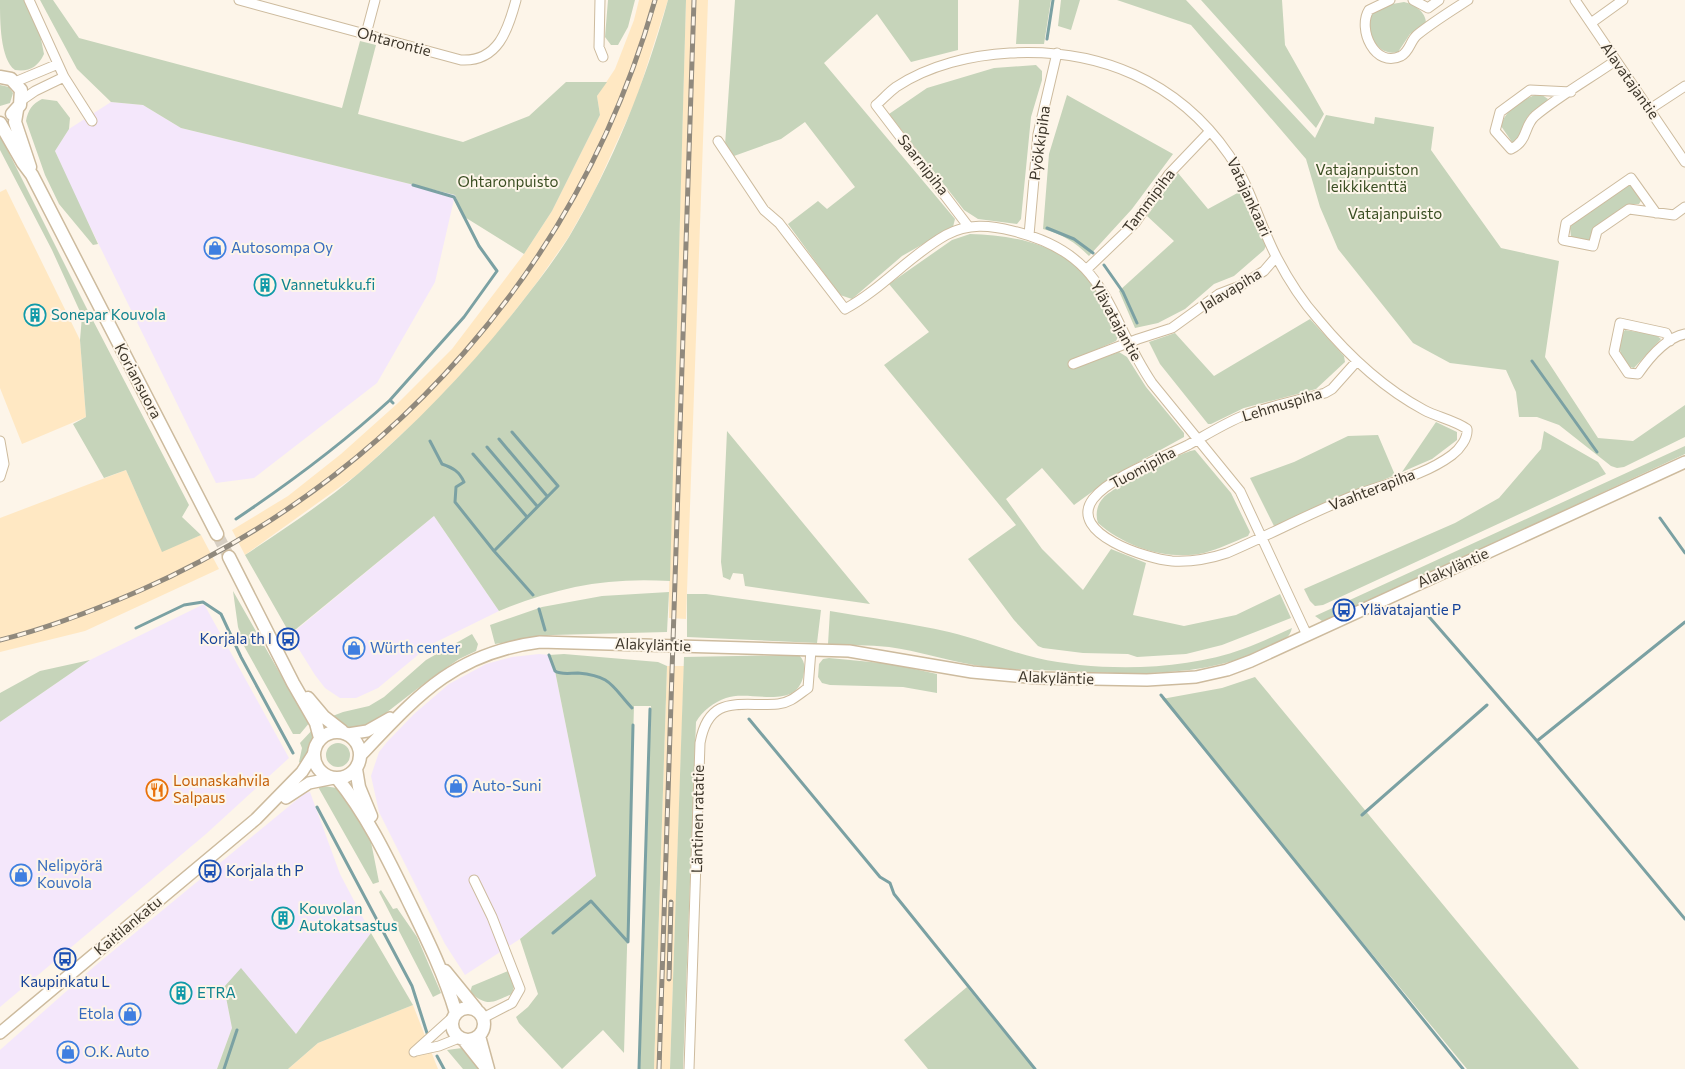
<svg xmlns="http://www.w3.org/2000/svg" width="1685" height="1069" viewBox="0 0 1685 1069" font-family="Commissioner,sans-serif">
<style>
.commercial{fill:#f4e7fb}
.built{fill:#ffe8c3}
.green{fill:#c6d4ba}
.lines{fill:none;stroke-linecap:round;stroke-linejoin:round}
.stream{stroke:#7ba1a3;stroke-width:3}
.secondary-tunnel{stroke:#d7cfc3;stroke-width:12;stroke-dasharray:12 6;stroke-linecap:butt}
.minor-casing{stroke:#cdbb9e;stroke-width:11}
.tertiary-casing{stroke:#cdbb9e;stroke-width:14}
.secondary-casing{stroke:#cdbb9e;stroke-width:15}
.minor{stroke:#fff;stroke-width:9}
.tertiary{stroke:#fff;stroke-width:11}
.secondary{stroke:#fff;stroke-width:12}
.rail-casing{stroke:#90897d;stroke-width:5}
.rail{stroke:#fdf5e9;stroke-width:3;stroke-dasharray:9;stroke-linecap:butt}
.labels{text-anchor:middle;stroke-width:4;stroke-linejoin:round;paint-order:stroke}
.street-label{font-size:15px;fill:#3d362a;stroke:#fdf5e9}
.park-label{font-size:15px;fill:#3a4e22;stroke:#fdf5e9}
.shop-label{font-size:15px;fill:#366cbe;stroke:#fdf5e9;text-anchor:start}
.culture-label{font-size:15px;fill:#0d838f;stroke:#fdf5e9;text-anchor:start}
.transit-label{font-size:15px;fill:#164399;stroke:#fdf5e9;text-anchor:start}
.food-label{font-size:15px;fill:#c56008;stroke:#fdf5e9;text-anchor:start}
</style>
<rect width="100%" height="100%" fill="#fdf5e9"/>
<!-- commercial -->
<path class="commercial" d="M 111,102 L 143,105 L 181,128 L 455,195 L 435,282 L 377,383 L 254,478 L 216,483 L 77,200 L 55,151 L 69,129 Z
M 434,516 L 499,611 L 430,645 L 378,688 L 356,698 L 340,698 L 325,688 L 315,675 L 290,635 Z
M 204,604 L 289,758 L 206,834 L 0,1007 L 0,722 L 90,660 Z
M 539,654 L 549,655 L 555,671 L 596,876 L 520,939 L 465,975 L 445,944 L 379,812 L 371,776 L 379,752 L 387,742 L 414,714 L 449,684 L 486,664 L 512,657 Z
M 310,792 L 340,874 L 371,933 L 296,1034 L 224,987 L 232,1028 L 217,1069 L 0,1069 L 0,1050 L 96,965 L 305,793 Z"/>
<!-- built -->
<path class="built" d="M 639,0 L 668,0 L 636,100 L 594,192 L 568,238 L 538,281 L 490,343 L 426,412 L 358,474 L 245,555 L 232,530 L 288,496 L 341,454 L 398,403 L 452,349 L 524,254 L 552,211 L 600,115 L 597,96 L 615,69 L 634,20 Z
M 686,0 L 708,0 L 686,619 L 669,618 L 669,592 Z
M 6,189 L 80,340 L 86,417 L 22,444 L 0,388 L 0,192 Z
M 126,470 L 162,551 L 201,535 L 219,569 L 85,631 L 0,652 L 0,518 Z
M 667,666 L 684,666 L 670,1069 L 654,1069 Z
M 413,1005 L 438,1069 L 288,1069 L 318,1043 Z"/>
<!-- green -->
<path class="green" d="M 0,0 L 24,0 L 39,29 L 44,54 C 38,67 29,72 15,70 C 0,59 0,21 0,0 Z
M 40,0 L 53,0 L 79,38 L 342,108 L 360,41 L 376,45 L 358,114 L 463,142 L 529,116 L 566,82 L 607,82 L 597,96 L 600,115 L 552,211 L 524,254 L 463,216 L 455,195 L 181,128 L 143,105 L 111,102 L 77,69 Z
M 608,0 L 635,0 L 628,27 L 618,45 L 611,45 L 605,37 Z
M 668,0 L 686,0 L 670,581 C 607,577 557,587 499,611 L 434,516 L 290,634 L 245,555 C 284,529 324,503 359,473 C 417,423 471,367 518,307 C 536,284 554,261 569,237 C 613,163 645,83 668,0 Z
M 735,0 L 958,0 L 958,50 L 911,62 L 877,14 L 824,63 L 955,219 L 953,227 L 902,256 L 852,299 L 840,295 L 788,224 L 818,201 L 827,209 L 855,187 L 805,122 L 781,139 L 734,156 L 725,145 Z
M 1019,0 L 1051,0 L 1044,44 L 1016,44 Z
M 1061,0 L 1080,0 L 1071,30 L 1058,26 Z
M 1117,0 L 1186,0 L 1315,138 L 1326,115 L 1374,124 L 1375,117 L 1434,127 L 1431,150 L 1501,248 L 1559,261 L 1545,357 L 1598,438 L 1633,441 L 1685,405 L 1685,437 L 1624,467 L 1617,468 L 1611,466 L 1559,425 L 1537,417 L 1519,417 L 1516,392 L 1506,370 L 1450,363 L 1413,343 L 1338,249 L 1320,207 L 1306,159 L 1191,25 Z
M 1201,0 L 1282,0 L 1285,45 L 1324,114 L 1316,128 Z
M 1404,2 C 1414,4 1426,12 1426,23 L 1410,34 L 1398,52 C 1374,58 1362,23 1371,13 C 1378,5 1393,4 1404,2 Z
M 1036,65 L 1042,71 L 1042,80 L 1031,117 L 1021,219 L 1017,224 L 978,219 L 964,210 L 889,114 L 927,88 L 994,68 Z
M 0,85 L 9,87 L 13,93 L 10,103 L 0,106 Z
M 1067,95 L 1173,154 L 1132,209 L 1089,256 C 1075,242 1062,234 1043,229 L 1049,154 Z
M 1535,95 L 1542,95 L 1548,99 C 1544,107 1534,108 1529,115 C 1523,122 1521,134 1515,142 L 1512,142 L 1501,126 C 1505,110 1521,100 1535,95 Z
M 42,99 L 57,101 L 70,118 L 69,129 L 55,151 L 98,244 L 93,245 L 59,204 L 45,175 L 26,121 C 28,110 32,104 42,99 Z
M 0,135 L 86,307 L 189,505 L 182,517 L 201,535 L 162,552 L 126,470 L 104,478 L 73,424 L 86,417 L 80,340 L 82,316 L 52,250 L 0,150 Z
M 1178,173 L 1208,209 L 1243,190 L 1266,246 L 1264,250 L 1234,276 L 1214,284 L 1185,309 L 1158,323 L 1135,328 L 1119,291 L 1174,241 L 1147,216 Z
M 1630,184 L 1642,199 L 1639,204 L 1628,204 L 1595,227 L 1589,241 L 1571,237 L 1570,228 L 1572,224 Z
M 970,234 C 1008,235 1053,242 1081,270 C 1098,289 1108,315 1118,337 L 1116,341 L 1073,360 L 1079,366 L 1119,352 L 1127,357 L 1146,387 L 1184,433 L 1184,437 L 1115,475 L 1074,505 L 1042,468 L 1006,499 L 1042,549 L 1083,590 L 1111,549 L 1146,563 L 1133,615 L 1184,626 L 1236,615 L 1280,594 L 1291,618 L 1222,645 L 1186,654 L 1137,657 L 1128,654 L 1083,653 L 1043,648 L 1038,646 L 1014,620 L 968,559 L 1016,525 L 884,365 L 929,332 L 889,284 L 952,240 Z
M 1310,319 L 1344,356 L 1345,362 L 1316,389 L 1244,408 L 1211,424 L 1208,424 L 1160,364 L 1149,342 L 1175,333 L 1214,376 Z
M 1625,330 L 1656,335 L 1661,339 L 1634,368 L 1628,367 C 1621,356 1614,342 1625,330 Z
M 1436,422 L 1457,432 L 1457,440 L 1432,459 L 1402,472 Z
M 727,431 L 870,604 L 745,586 L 743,574 L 733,573 L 730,580 L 723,577 L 721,562 Z
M 1544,431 L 1598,462 L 1606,474 L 1323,605 L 1315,606 L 1310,601 L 1304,589 L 1455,523 L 1499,498 L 1541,449 Z
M 1378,435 L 1395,475 L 1274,526 L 1250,478 L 1294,462 L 1348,436 Z
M 1685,446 L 1685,454 L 1331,619 L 1322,621 L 1315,616 Z
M 1195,450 L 1231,493 L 1250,532 L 1248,536 C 1233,542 1219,549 1204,553 C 1168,561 1125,547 1098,523 C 1095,514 1097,504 1104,497 C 1116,486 1180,452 1195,450 Z
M 233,591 L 286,684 L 307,713 L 310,722 L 300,734 L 293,734 L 244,646 L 238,627 Z
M 669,592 L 667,632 L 553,635 L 495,644 L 490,625 L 542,607 L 602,596 Z
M 687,594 L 706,594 L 821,610 L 817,643 L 687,637 Z
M 830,611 C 870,618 910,623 949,632 C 979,639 1007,651 1037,658 C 1099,672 1183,671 1243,649 C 1260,643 1276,635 1292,628 C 1289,642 1273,646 1260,651 C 1199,678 1131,674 1065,671 C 1035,670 1004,670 974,665 C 946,660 918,651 889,647 C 869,645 848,645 828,644 Z
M 472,634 L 478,644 L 476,651 L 459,659 L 430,679 L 369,726 L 347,729 L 330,717 L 343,712 L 369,706 L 384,697 L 426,660 Z
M 564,654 L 658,662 L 667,666 L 654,1069 L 640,1069 L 651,706 L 634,706 L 624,1053 L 603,1030 L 562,1069 L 519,1023 L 516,1017 L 528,1007 L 538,994 L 520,939 L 596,876 L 555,671 L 549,655 Z
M 799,655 C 804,660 805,665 804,672 C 799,713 751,689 726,698 C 714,702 702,711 696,722 L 683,1069 L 670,1069 L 684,657 Z
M 829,658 L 892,664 L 937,674 L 937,693 L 903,687 L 830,685 L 822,683 L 818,677 L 819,664 L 823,659 Z
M 90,660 L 0,722 L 0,693 L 40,671 Z
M 1255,677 L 1579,1069 L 1467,1069 L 1162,699 L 1222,688 Z
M 314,728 L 313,739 L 302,765 L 299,762 L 302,748 L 300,743 Z
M326 755a12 12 0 1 1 24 0a12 12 0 1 1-24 0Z
M 317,785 L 337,788 L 348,799 L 370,837 L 379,882 L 373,884 Z
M 381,890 L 393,909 L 397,908 L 417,937 L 441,993 L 433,997 L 379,892 Z
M 371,933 L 413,1005 L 318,1043 L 288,1069 L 217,1069 L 232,1028 L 224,987 L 241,968 L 296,1034 Z
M 508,971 L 514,987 L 512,994 C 493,1002 488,1008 470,992 L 472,986 Z
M 967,987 L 1034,1069 L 928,1069 L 904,1040 Z
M 462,1048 L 479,1069 L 463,1069 L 447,1050 Z"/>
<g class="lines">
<!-- stream -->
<path class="stream" d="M 1047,39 L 1053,0
M 1047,228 L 1074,239 L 1093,253
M 1104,265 L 1123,292 L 1137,323
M 1532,361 L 1597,452
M 390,400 L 464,317 L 497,271 L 479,246 L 454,197 L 413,185
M 499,439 L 547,496
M 430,441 L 442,464 C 453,468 459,471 464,482 L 456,487 L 455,502 L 494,551 L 533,595
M 487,447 L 537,506
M 473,454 L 527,517
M 1660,518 L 1685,553
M 236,519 C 291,482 341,445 390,400 L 393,403
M 494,551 L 558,486 L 512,432
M 539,609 L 545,630
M 1424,611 L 1537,741 L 1685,919
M 136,628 L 184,605 L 203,602 L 221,614 L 241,657 L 293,753
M 549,655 L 555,671 C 561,675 570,673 578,673 C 611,676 611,685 632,708
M 1161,695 L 1463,1069
M 749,719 L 880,877 L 890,883 L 894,894 L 1035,1069
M 1537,741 L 1685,622
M 317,807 L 412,986 L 427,1033
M 1362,815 L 1487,705
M 553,933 L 591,901 L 628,942 L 633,725
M 437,1056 L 444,1069
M 224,1069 L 237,1030
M 639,1069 L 650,709"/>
<!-- secondary-tunnel -->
<path class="secondary-tunnel" d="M 217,534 L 229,557"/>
<!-- minor casing -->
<g class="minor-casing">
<path id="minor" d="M 29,0 L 64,77 L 92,121
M 239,0 L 461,60 C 498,62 508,30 516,0
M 600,0 L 599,47 L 603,57
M 1390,0 L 1369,10 C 1357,29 1375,69 1401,56 C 1410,51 1410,41 1417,35 C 1433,22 1451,11 1468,0
M 1413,0 L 1428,8 L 1439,0
M 1575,0 L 1685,162
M 1591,23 L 1623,0
M 366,34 L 375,0
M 15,82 L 58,64
M 1571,92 L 1530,90 L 1500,112 L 1495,131 L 1511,149 C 1529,140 1523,127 1535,116 C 1559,96 1589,79 1615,61
M 22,100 L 35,91 L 64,77
M 1650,109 L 1685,86
M 718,141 L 764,210 L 779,223 L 845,309 C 882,289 910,255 946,235 C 968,223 990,225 1013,231 C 1109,254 1105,313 1152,383 L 1240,491 L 1307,635
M 1656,213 L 1631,178 L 1566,223 L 1563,240 L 1593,246 L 1597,231 L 1629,209 L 1674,215 L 1685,207
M 968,226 L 876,105 C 882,100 889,92 896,87 C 929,65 972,55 1010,53 C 1099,48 1178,81 1229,155 C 1251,187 1259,224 1277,258 C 1288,279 1302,301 1318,319 C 1347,354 1383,388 1424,410 C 1437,417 1454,420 1467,429 C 1468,438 1460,449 1452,455 C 1425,475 1392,482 1361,493 C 1315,510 1272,534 1227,553 C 1209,559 1191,562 1172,561 C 1148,559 1067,534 1093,499 C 1110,477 1162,458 1188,445 C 1206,435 1225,423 1245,415 C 1271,406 1299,400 1325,393 L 1332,389 L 1357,361
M 1029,235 L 1038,134 L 1057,53
M 1087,269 L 1135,223 L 1169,174 L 1210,131
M 1670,341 L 1666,333 L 1620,323 L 1614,352 L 1628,373 L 1638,374 C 1649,358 1665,338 1685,334
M 1073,364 L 1138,339 L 1172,328 L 1219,294 L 1240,286 L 1264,271 L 1276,257
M 0,441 L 4,464 L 0,477
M 474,880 L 492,917 L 520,989 L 512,1003 L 483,1018
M 416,1051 L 439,1046 L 459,1038
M 414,1052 L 453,1017
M 689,1069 L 700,743 C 709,693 740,707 778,704 C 790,703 798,695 808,688 L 811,650"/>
</g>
<!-- tertiary casing -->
<g class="tertiary-casing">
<path id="tertiary" d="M 348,734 L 367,731 L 390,718
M 361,755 C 417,696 454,653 540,642 L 849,651 L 972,672 L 1038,678 L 1147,680 L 1196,677 L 1227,670 L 1251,661 L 1685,462
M 286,798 L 309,783 L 334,778
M 0,1033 L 256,819 L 302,772 L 314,753"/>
</g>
<!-- secondary casing -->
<g class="secondary-casing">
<path id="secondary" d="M 0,77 L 11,79 L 21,90 L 20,105 L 12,114
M 17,110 L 15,122 L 30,167
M 0,123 L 23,163 L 32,175 L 217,534
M 229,557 L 293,683 L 316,723 L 320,738
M 308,698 L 324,717 L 342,731
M314 755a23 23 0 1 1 46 0a23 23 0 1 1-46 0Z
M 356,769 L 359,787 L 371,816
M 337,778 C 367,815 387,857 408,900 C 426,937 444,973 456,1013
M 445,971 L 476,1009
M452 1024a16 16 0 1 1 32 0a16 16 0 1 1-32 0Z
M 479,1036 L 488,1069
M 464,1040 L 487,1069"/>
</g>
<!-- minor -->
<use href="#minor" class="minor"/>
<!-- tertiary -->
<use href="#tertiary" class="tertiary"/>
<!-- secondary -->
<use href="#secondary" class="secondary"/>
<!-- rail casing -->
<g class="rail-casing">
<path id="rail" d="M 0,640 C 49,628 95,610 141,590 C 392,479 580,265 655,0
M 669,979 L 671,902
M 659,1069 L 694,0"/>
</g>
<!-- rail -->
<use href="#rail" class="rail"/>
</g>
<!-- icons -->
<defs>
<g id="shop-ring" transform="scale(1.125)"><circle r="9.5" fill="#fdf5e9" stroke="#3f7fe0" stroke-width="1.5"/><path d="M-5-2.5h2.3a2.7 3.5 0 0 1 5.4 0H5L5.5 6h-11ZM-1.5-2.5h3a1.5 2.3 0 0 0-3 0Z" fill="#3f7fe0"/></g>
<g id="building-ring" transform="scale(1.125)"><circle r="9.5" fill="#fdf5e9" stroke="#0f9aa8" stroke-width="1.5"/><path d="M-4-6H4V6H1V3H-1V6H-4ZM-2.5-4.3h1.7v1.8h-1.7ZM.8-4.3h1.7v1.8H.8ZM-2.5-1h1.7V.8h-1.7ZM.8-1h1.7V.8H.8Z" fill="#0f9aa8"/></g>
<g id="bus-ring" transform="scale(1.125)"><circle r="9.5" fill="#fdf5e9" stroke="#1a4fb4" stroke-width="1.5"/><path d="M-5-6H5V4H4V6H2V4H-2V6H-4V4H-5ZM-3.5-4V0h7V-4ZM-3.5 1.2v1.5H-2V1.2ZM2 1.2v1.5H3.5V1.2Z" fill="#1a4fb4"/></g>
<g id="restaurant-ring" transform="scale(1.125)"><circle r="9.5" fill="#fdf5e9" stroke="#e8710a" stroke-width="1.5"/><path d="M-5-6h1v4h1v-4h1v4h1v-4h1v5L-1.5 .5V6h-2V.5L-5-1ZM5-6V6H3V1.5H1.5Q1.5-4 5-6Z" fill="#e8710a"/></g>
</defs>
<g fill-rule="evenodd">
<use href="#shop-ring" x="215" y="248"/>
<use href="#building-ring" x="265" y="285"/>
<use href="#building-ring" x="35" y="315"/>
<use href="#bus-ring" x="1344" y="610"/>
<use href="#bus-ring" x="288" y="639"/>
<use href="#shop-ring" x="354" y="648"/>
<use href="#shop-ring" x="456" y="786"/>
<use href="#restaurant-ring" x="157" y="790"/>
<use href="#bus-ring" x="210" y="871"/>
<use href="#shop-ring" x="21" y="875"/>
<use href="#building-ring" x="283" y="918"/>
<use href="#bus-ring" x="65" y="959"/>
<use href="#building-ring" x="181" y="993"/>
<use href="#shop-ring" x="130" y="1014"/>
<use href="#shop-ring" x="68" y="1052"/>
</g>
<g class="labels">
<!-- street labels -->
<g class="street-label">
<text transform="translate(394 42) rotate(15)" y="5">Ohtarontie</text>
<text transform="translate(1630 81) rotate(55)" y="5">Alavatajantie</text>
<text transform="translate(1040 143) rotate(-82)" y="5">Pyökkipiha</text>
<text transform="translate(923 165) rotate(52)" y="5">Saarnipiha</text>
<text transform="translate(1249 197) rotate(65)" y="5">Vatajankaari</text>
<text transform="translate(1149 201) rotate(-53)" y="5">Tammipiha</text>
<text transform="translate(1231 290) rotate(-31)" y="5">Jalavapiha</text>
<text transform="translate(1116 321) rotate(61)" y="5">Ylävatajantie</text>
<text transform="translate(138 381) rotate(62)" y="5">Koriansuora</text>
<text transform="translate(1282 405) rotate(-17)" y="5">Lehmuspiha</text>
<text transform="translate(1143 468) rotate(-28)" y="5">Tuomipiha</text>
<text transform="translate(1372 490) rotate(-21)" y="5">Vaahterapiha</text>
<text transform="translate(1453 568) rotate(-24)" y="5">Alakyläntie</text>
<text transform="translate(653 645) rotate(2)" y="5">Alakyläntie</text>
<text transform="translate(1056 678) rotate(2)" y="5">Alakyläntie</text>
<text transform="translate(698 819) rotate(-89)" y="5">Läntinen ratatie</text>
<text transform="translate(128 926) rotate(-40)" y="5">Kaitilankatu</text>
</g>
<!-- park labels -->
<g class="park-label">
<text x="1367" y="175">Vatajanpuiston<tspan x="1367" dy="17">leikkikenttä</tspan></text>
<text x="508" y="187">Ohtaronpuisto</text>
<text x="1395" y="219">Vatajanpuisto</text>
</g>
<!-- shop labels -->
<g class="shop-label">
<text x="231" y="253">Autosompa Oy</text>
<text x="370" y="653">Würth center</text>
<text x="472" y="791">Auto-Suni</text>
<text x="37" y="871">Nelipyörä<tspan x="37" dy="17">Kouvola</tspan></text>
<text x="114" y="1019" text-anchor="end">Etola</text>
<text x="84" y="1057">O.K. Auto</text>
</g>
<!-- culture labels -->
<g class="culture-label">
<text x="281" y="290">Vannetukku.fi</text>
<text x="51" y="320">Sonepar Kouvola</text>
<text x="299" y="914">Kouvolan<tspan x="299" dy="17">Autokatsastus</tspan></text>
<text x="197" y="998">ETRA</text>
</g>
<!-- transit labels -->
<g class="transit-label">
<text x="1360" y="615">Ylävatajantie P</text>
<text x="272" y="644" text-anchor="end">Korjala th I</text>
<text x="226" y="876">Korjala th P</text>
<text x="65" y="987" text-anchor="middle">Kaupinkatu L</text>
</g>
<!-- food labels -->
<g class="food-label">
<text x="173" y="786">Lounaskahvila<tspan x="173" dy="17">Salpaus</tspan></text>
</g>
</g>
</svg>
